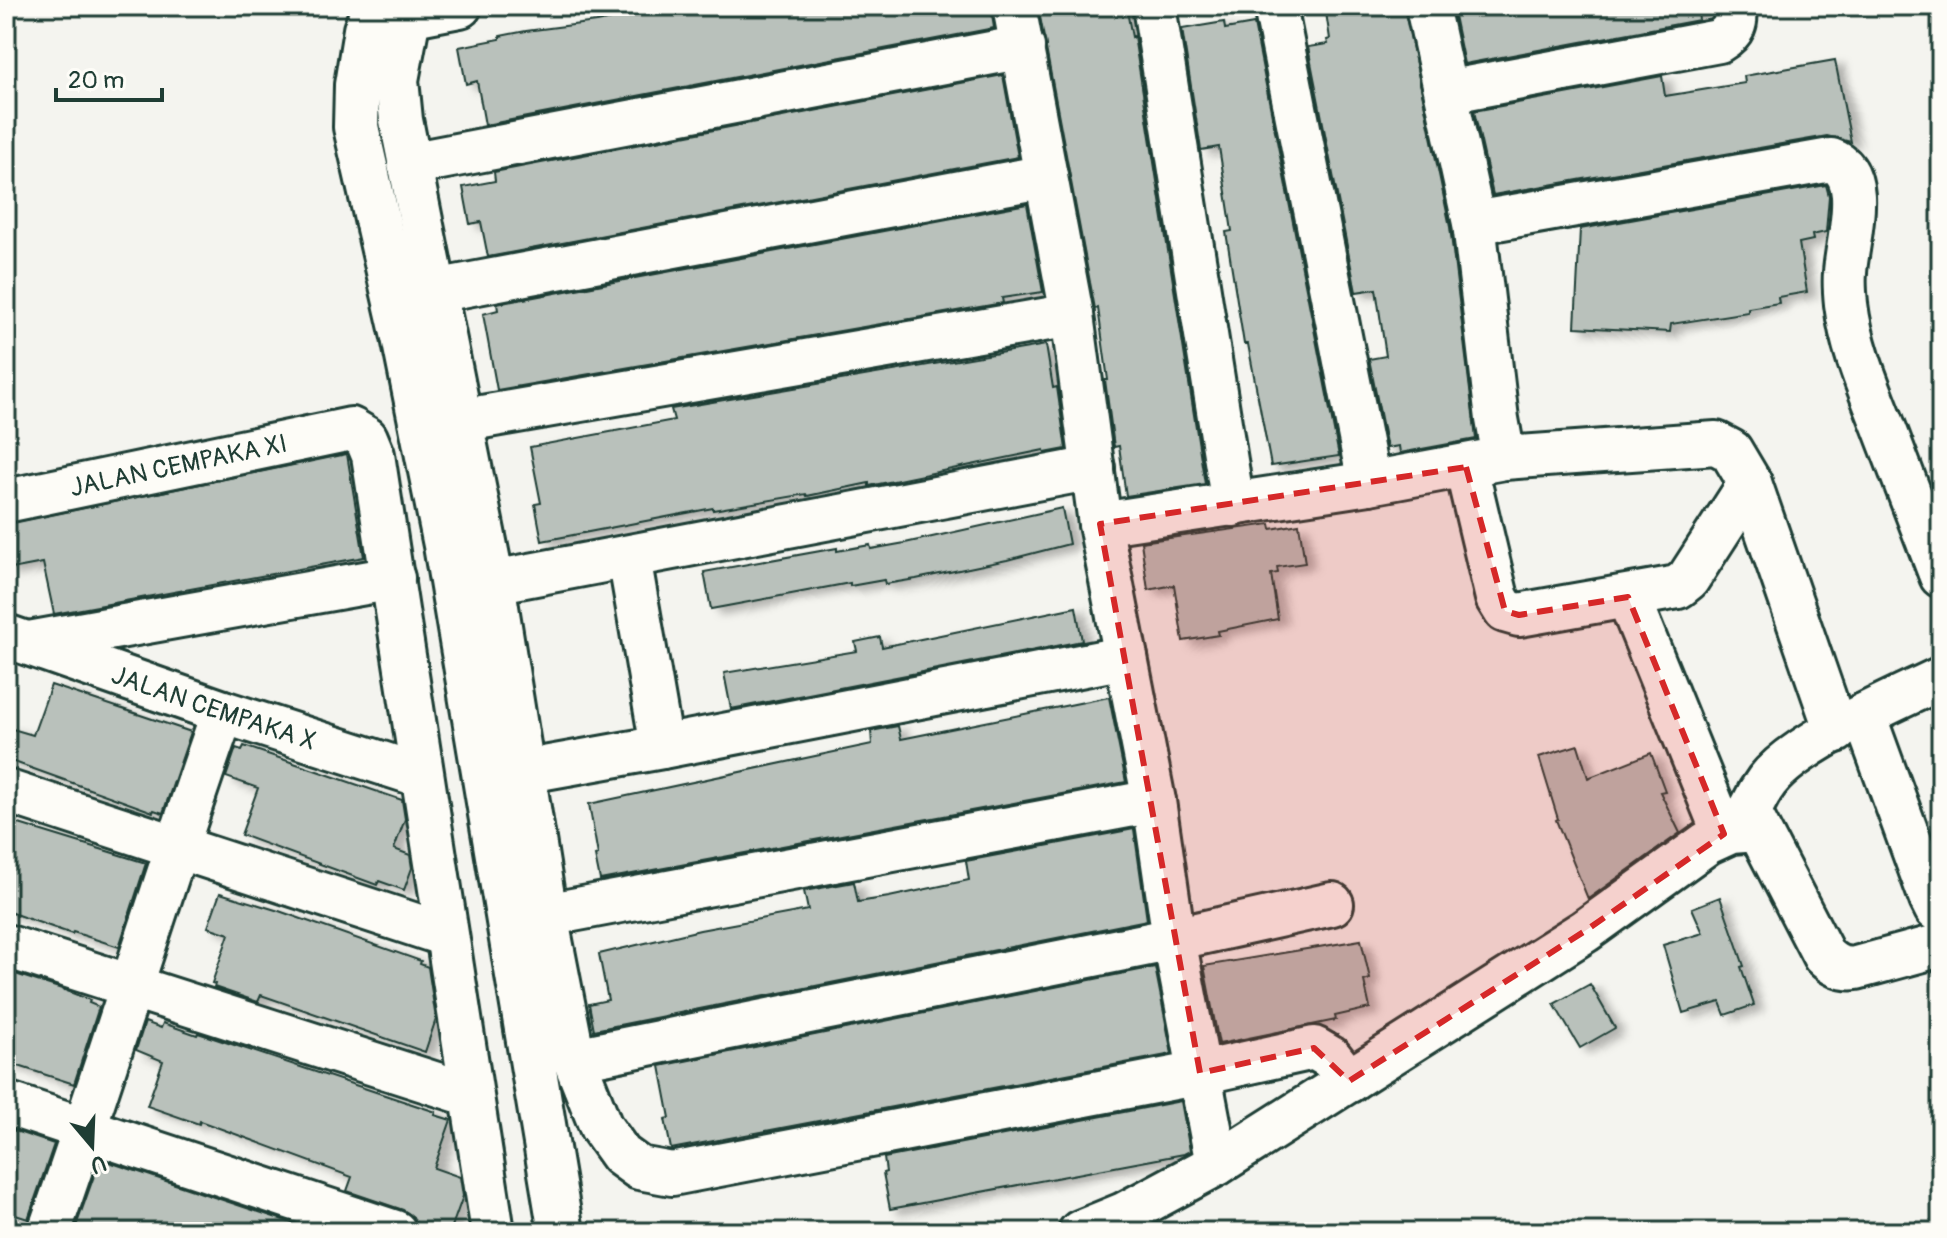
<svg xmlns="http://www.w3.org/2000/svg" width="1947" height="1238" viewBox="0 0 1947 1238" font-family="Pangolin,sans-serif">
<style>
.building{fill:#b9c1bb;stroke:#1f3d34;stroke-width:2;filter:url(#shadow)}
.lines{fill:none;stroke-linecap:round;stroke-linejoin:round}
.minor-casing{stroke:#1f3d34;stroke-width:48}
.tertiary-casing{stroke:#1f3d34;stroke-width:50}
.minor{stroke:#fdfcf7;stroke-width:42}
.tertiary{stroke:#fdfcf7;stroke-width:44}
.marked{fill:#d62828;fill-opacity:0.2;stroke:#d62828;stroke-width:6;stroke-dasharray:16 10;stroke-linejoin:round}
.labels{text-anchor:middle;stroke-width:8;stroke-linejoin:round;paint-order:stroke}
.street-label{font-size:26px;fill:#1f3d34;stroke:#fdfcf7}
</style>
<defs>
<filter id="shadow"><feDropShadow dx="9" dy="5" stdDeviation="4" flood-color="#0004"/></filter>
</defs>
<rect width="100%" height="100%" fill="#f4f4ef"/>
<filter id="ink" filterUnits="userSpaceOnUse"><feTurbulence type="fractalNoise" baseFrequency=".0125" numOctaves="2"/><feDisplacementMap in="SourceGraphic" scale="16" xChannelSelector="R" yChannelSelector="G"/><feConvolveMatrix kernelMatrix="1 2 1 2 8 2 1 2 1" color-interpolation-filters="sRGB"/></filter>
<g filter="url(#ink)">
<!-- building -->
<path class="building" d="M 677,6 L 991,6 L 994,28 L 485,125 L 477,81 L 466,84 L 459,47 L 500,39 L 500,36 L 526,31 L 596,22 Z
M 1038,6 L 1126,6 L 1132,37 L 1134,36 L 1205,484 L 1126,496 L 1119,446 L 1114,447 L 1105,380 L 1108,380 L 1098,308 L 1095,309 Z
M 1325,6 L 1404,6 L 1450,227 L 1476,439 L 1400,453 L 1399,446 L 1387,448 L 1369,359 L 1386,356 L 1376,289 L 1356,292 L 1308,47 L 1328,44 L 1327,40 L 1330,39 Z
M 1452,6 L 1697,6 L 1699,20 L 1464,64 Z
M 1224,22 L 1225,29 L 1254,24 L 1339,456 L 1271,466 L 1248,344 L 1244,344 L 1226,232 L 1232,231 L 1219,147 L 1201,150 L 1182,29 Z
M 1835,60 L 1851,142 L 1827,136 L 1493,195 L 1474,111 L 1662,76 L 1665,96 L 1745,83 L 1744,76 Z
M 1003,75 L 1018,157 L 488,257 L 481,222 L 470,224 L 463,187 L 495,181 L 494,172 Z
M 1826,185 L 1829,196 L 1826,232 L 1812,235 L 1813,240 L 1799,243 L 1807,292 L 1778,297 L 1779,303 L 1748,308 L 1748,312 L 1671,324 L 1670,332 L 1575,327 L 1580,229 Z
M 1027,204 L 1043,292 L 1002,298 L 1003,303 L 497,390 L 483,314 L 498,310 L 497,304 Z
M 1046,345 L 1053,388 L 1057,387 L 1066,449 L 1045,453 L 1044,450 L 869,486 L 869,483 L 807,496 L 806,494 L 713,510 L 713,508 L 542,541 L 535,504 L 541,503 L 530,447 L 674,420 L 671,409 Z
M 347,454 L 364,557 L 54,614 L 43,563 L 6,570 L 6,524 Z
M 1062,508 L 1069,544 L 1007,560 L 916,579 L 885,584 L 884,580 L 850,586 L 850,583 L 711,609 L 704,572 L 837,548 L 837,551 L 870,545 L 871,549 L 905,543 Z
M 1270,524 L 1271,529 L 1299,524 L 1305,563 L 1277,567 L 1278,573 L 1271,574 L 1278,619 L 1218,631 L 1219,635 L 1183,641 L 1174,585 L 1148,590 L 1141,542 Z
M 1076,607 L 1082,641 L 731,709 L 724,673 L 857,651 L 855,642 L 880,637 L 882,647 Z
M 51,685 L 191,732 L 163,813 L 154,810 L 153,812 L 6,759 L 6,727 L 33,735 Z
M 1109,697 L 1126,782 L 600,880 L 595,856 L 598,855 L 589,804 L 872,744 L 871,731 L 898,726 L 901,739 Z
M 1578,745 L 1588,778 L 1651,753 L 1665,791 L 1660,792 L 1680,833 L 1588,899 L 1556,820 L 1558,819 L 1539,757 Z
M 244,746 L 402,800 L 405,819 L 394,849 L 410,855 L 412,868 L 404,890 L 379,881 L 377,885 L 241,835 L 258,788 L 226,777 L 236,748 L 242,750 Z
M 6,820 L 146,863 L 119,947 L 73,932 L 72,934 L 6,911 Z
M 1134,829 L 1147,920 L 594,1030 L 589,1004 L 608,1000 L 599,954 L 700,930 L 808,910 L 804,891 L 854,882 L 858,902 L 889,897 L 969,880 L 966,861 Z
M 220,893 L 279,911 L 421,961 L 420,964 L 428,967 L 436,1019 L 425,1052 L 261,995 L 258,1002 L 214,987 L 215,984 L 212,983 L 229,934 L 208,927 Z
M 1720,897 L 1744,966 L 1741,967 L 1754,1005 L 1725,1015 L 1720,1002 L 1683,1013 L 1663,945 L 1703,933 L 1692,908 Z
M 1361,940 L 1370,979 L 1364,981 L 1370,1008 L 1335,1016 L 1336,1020 L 1219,1044 L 1204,966 Z
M 1155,967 L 1172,1054 L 671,1149 L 665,1119 L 670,1118 L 660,1066 Z
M 6,971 L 62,989 L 90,1000 L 89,1003 L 99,1007 L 74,1084 L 6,1062 Z
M 1590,984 L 1615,1028 L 1580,1048 L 1554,1004 Z
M 145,1022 L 161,1028 L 163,1023 L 197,1035 L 198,1033 L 436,1112 L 435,1115 L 451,1120 L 434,1168 L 460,1177 L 463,1196 L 450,1232 L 418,1232 L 413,1217 L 403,1210 L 347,1191 L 352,1177 L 200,1121 L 199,1124 L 147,1106 L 163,1061 L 136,1050 Z
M 1181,1101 L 1190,1151 L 1184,1154 L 890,1209 L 883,1173 L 886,1172 L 884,1158 Z
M 6,1128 L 54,1144 L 28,1219 L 6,1212 Z
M 100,1159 L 319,1232 L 74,1232 Z"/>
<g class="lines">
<!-- minor casing -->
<g class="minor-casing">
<g id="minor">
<path d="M 411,6 L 397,80 L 401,120 L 493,582 L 546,915 L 574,1059 L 601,1127 L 621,1155 L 639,1168 L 672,1174 L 1200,1073 L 1314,1048 L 1331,1058 L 1349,1081"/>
<path d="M 1014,6 L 1072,315 L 1100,524 L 1154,801 L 1174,939 L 1217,1164"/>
<path d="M 1154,6 L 1233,505"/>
<path d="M 1275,6 L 1369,483"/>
<path d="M 408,16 L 460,6"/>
<path d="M 1446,92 L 1719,41 C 1733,33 1739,22 1733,6"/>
<path d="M 409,164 L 1023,47"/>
<path d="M 1474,223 L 1831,160 C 1870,173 1846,244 1845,273 C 1844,283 1845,294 1846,304 C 1851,347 1868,386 1884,427 C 1903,476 1922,526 1941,576"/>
<path d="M 435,291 L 1046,176"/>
<path d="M 459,421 L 1072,315"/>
<path d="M 1466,467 L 1497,598 L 1505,611 L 1519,615 L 1678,587 L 1688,579 L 1750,483 L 1731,451 L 1716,443 L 1504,458"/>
<path d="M 1750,483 L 1836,731"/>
<path id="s1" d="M 6,501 L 351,429 L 366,438 L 373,455 L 493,1232"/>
<path d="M 1100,524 L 1369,483 L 1504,458 L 1497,419 L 1474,223 L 1427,6"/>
<path d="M 629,557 L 662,747"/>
<path d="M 493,582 L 1093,468"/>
<path d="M 1628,597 L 1724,834"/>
<path id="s2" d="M 6,636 L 223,712 L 422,776"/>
<path d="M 29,643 L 393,578"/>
<path d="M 1864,715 L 1931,899 L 1936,909 L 1941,907"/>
<path d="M 522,772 L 662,747 L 1126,657"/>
<path d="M 6,791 L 446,935"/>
<path d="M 1749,811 L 1824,956 C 1833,965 1842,970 1856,968 L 1941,945"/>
<path d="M 546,915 L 1154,801"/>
<path d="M 6,946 L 471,1095"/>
<path d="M 574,1059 L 1174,939 L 1332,904"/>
<path d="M 6,1103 L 395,1232"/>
<path d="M 49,1232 C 110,1060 162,884 223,712"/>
<path d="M 1080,1232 L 1124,1214 L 1217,1164 L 1585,931 L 1707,843 L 1731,832 L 1744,831 C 1748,813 1755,797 1767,781 C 1798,741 1894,701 1941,678"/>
</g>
</g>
<!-- tertiary casing -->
<g class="tertiary-casing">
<path id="tertiary" d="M 375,6 L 366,30 L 357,85 L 356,127 L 404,337 L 446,545 L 561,1232"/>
</g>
<!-- minor -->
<use href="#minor" class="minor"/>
<!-- tertiary -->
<use href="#tertiary" class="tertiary"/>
</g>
</g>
<!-- marked area -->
<path class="marked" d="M 1466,467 L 1505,611 L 1519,615 L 1628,597 L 1724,834 L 1585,931 L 1349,1081 L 1314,1048 L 1200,1073 L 1100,524 Z"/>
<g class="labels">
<!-- street labels -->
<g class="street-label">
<text dy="9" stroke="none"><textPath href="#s1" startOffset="176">JALAN CEMPAKA XI</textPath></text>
<text dy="9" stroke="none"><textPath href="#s2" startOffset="220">JALAN CEMPAKA X</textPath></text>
</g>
</g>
<!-- margin -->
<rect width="1947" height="1238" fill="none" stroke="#fdfcf7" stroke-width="32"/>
<rect x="16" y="16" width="1915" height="1206" fill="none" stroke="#1f3d34" stroke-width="3" filter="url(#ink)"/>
<!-- north arrow -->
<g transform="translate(92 1146) rotate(161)" stroke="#fdfcf7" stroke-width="6" paint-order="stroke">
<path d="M0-6L14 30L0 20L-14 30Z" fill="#1f3d34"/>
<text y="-12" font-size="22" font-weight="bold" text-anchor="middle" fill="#1f3d34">U</text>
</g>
<!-- scale -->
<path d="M56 88v12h106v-12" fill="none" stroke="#1f3d34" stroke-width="4"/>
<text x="68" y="88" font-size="24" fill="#1f3d34" stroke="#fdfcf7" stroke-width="6" paint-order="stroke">20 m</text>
</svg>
